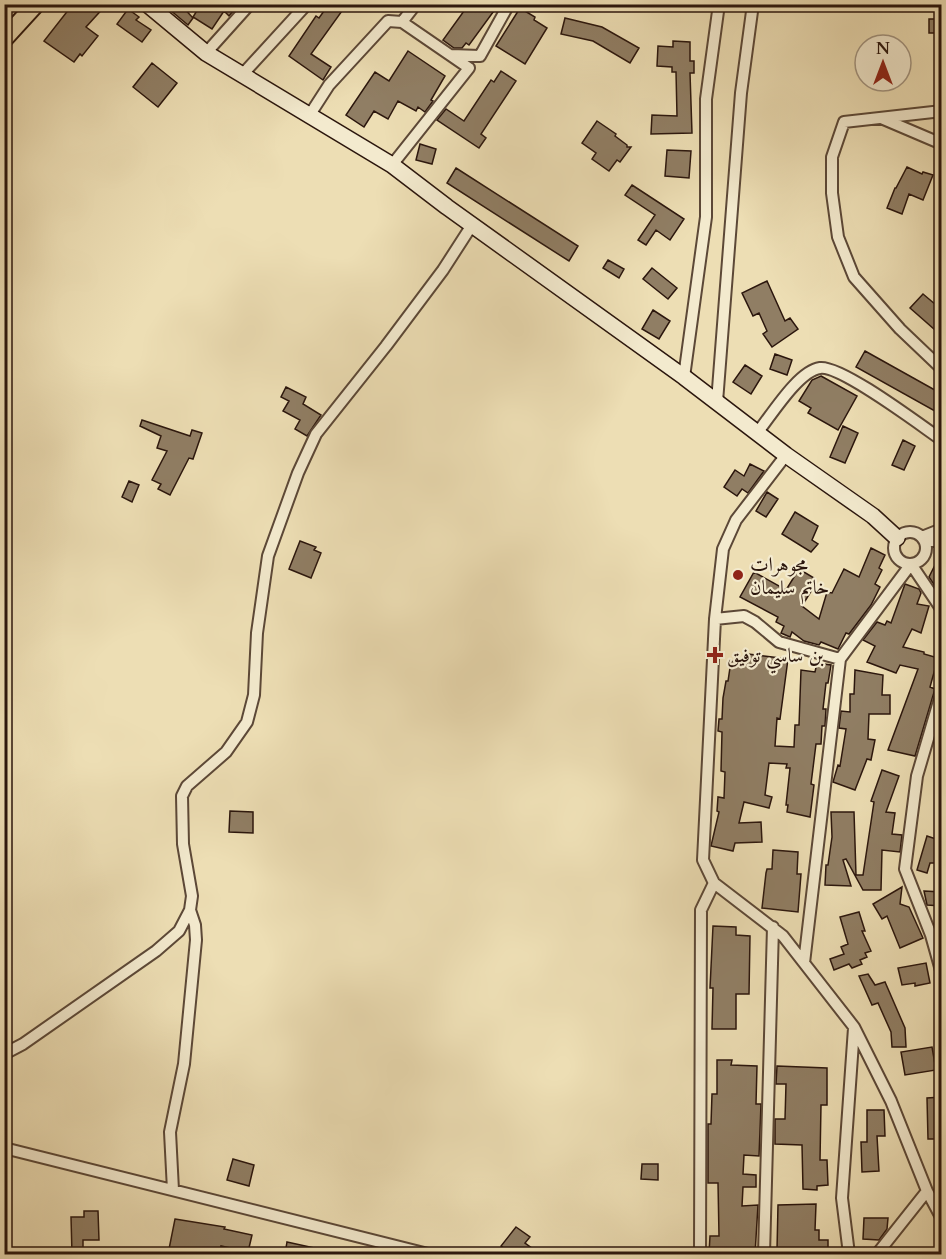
<svg xmlns="http://www.w3.org/2000/svg" width="946" height="1259" viewBox="0 0 946 1259" font-family="Cardo,Amiri,serif">
<style>
.building{fill:#907e64;stroke:#2b160d;stroke-width:1.5}
.lines{fill:none;stroke-linecap:round;stroke-linejoin:round}
.street-casing{stroke:#5c4837;stroke-width:14}
.secondary-casing{stroke:#2b160d;stroke-width:18}
.primary-casing{stroke:#2b160d;stroke-width:20}
.street{stroke:#f3eace;stroke-width:10}
.secondary{stroke:#f3eace;stroke-width:15}
.primary{stroke:#eddeb4;stroke-width:16}
.poi-dot{fill:#8f2418;stroke:#f3eace;stroke-width:2}
.labels{text-anchor:middle;stroke-width:4.5;stroke-linejoin:round;paint-order:stroke}
.poi-label{font-size:20px;fill:#2b160d;stroke:#f3eace;text-anchor:start}
</style>
<rect width="100%" height="100%" fill="#eddeb4"/>
<filter id="stains"><feTurbulence type="fractalNoise" baseFrequency=".00333" numOctaves="4"/><feColorMatrix values="0 0 0 0 .2 0 0 0 0 .09 0 0 0 0 .02 0 0 0 .5 -.17"/></filter>
<radialGradient id="worn" r=".72"><stop offset=".6" stop-color="#630" stop-opacity="0"/><stop offset="1" stop-color="#630" stop-opacity=".3"/></radialGradient>
<!-- building -->
<path class="building" d="M 73,4 L 107,4 L 86,27 L 98,36 L 82,56 L 80,54 L 74,62 L 44,41 Z
M 163,4 L 180,4 L 193,18 L 188,25 Z
M 201,4 L 239,4 L 229,16 L 224,11 L 212,29 L 193,17 Z
M 329,4 L 332,4 L 342,11 L 311,54 L 331,67 L 323,80 L 289,56 L 316,16 L 319,18 Z
M 469,4 L 499,4 L 469,45 L 466,43 L 462,48 L 454,48 L 443,40 Z
M 520,8 L 535,17 L 534,20 L 547,28 L 525,64 L 496,46 Z
M 128,9 L 139,17 L 136,20 L 151,30 L 142,42 L 117,24 Z
M 565,18 L 602,27 L 639,48 L 630,63 L 593,41 L 561,34 Z
M 929,19 L 942,19 L 942,33 L 929,33 Z
M 673,41 L 690,42 L 690,61 L 694,61 L 694,73 L 690,73 L 692,133 L 651,134 L 652,115 L 677,116 L 676,72 L 672,72 L 672,67 L 657,66 L 658,46 L 673,47 Z
M 408,51 L 445,76 L 431,100 L 433,101 L 425,112 L 418,107 L 416,111 L 398,101 L 388,119 L 374,111 L 364,127 L 346,115 L 375,72 L 389,81 Z
M 152,63 L 177,83 L 158,107 L 133,87 Z
M 501,71 L 516,81 L 481,134 L 486,138 L 479,148 L 437,120 L 446,109 L 464,121 L 491,80 L 494,82 Z
M 597,121 L 616,134 L 615,136 L 627,145 L 627,147 L 631,147 L 620,162 L 617,160 L 609,171 L 592,159 L 596,153 L 582,143 Z
M 420,144 L 436,149 L 432,164 L 416,160 Z
M 667,150 L 691,151 L 689,178 L 665,176 Z
M 907,167 L 922,174 L 923,172 L 933,175 L 923,200 L 909,194 L 902,214 L 887,208 L 895,188 L 896,188 Z
M 456,168 L 578,246 L 569,261 L 447,183 Z
M 632,185 L 684,219 L 670,240 L 656,230 L 646,245 L 638,240 L 655,215 L 625,195 Z
M 608,260 L 624,269 L 619,278 L 603,268 Z
M 652,268 L 677,288 L 668,299 L 643,279 Z
M 767,281 L 785,321 L 790,318 L 798,329 L 772,347 L 763,334 L 767,331 L 759,313 L 753,316 L 742,293 Z
M 923,294 L 942,310 L 942,336 L 910,308 Z
M 653,310 L 670,321 L 659,339 L 642,329 Z
M 865,351 L 942,394 L 942,415 L 856,367 Z
M 775,354 L 792,360 L 787,375 L 770,369 Z
M 745,365 L 762,376 L 751,394 L 733,382 Z
M 821,376 L 857,396 L 838,430 L 808,413 L 811,408 L 799,401 L 812,380 Z
M 286,387 L 306,397 L 303,404 L 321,415 L 307,436 L 295,429 L 300,420 L 283,411 L 289,401 L 281,397 Z
M 142,420 L 190,436 L 192,430 L 202,433 L 193,459 L 189,458 L 170,495 L 158,489 L 161,484 L 152,480 L 167,451 L 157,448 L 161,436 L 140,426 Z
M 843,426 L 858,433 L 845,463 L 830,457 Z
M 903,440 L 915,446 L 904,470 L 892,465 Z
M 750,464 L 764,471 L 748,493 L 742,489 L 737,496 L 724,487 L 735,470 L 744,476 Z
M 129,481 L 139,485 L 132,502 L 122,497 Z
M 767,492 L 778,499 L 766,517 L 756,511 Z
M 795,512 L 818,526 L 812,540 L 818,544 L 811,552 L 782,534 Z
M 300,541 L 316,547 L 314,550 L 321,553 L 311,578 L 289,569 Z
M 871,548 L 885,555 L 879,568 L 882,570 L 875,584 L 880,587 L 871,605 L 849,634 L 846,633 L 838,649 L 821,642 L 819,645 L 804,641 L 792,632 L 790,637 L 781,633 L 784,626 L 776,622 L 778,617 L 740,597 L 754,572 L 786,590 L 799,569 L 814,578 L 809,586 L 813,588 L 802,606 L 819,619 L 827,592 L 832,593 L 844,569 L 859,577 Z
M 935,565 L 942,569 L 942,589 L 935,586 L 929,577 Z
M 905,584 L 919,589 L 921,593 L 917,604 L 929,606 L 921,633 L 912,629 L 903,647 L 924,652 L 924,654 L 938,658 L 930,687 L 935,689 L 915,756 L 888,750 L 918,669 L 900,665 L 896,673 L 867,662 L 875,646 L 863,640 L 877,622 L 885,625 L 887,621 L 891,623 Z
M 748,654 L 788,659 L 780,719 L 777,718 L 775,746 L 794,747 L 795,725 L 799,725 L 801,670 L 815,672 L 817,663 L 831,665 L 828,683 L 826,683 L 823,709 L 826,709 L 825,726 L 822,726 L 821,744 L 816,744 L 811,784 L 814,785 L 810,817 L 787,812 L 788,805 L 786,805 L 790,768 L 786,768 L 787,764 L 769,763 L 765,795 L 772,797 L 769,808 L 744,802 L 739,823 L 761,822 L 762,842 L 735,843 L 733,851 L 711,846 L 719,812 L 717,811 L 718,797 L 724,798 L 725,772 L 721,771 L 722,732 L 718,731 L 719,719 L 722,719 L 723,698 L 726,681 L 728,681 L 731,661 L 747,663 Z
M 855,670 L 883,675 L 882,695 L 890,695 L 890,714 L 869,714 L 868,739 L 875,740 L 871,760 L 867,759 L 855,790 L 833,782 L 838,765 L 840,766 L 846,729 L 839,728 L 841,711 L 850,712 L 850,694 L 854,694 Z
M 882,770 L 899,776 L 886,812 L 895,813 L 892,834 L 902,835 L 900,852 L 882,850 L 881,890 L 863,890 L 846,859 L 843,860 L 851,886 L 825,885 L 826,865 L 828,865 L 832,837 L 831,812 L 854,812 L 856,875 L 863,875 L 874,802 L 871,801 Z
M 230,811 L 253,812 L 253,833 L 229,832 Z
M 927,836 L 942,841 L 942,863 L 930,863 L 927,873 L 917,870 Z
M 773,850 L 798,852 L 797,874 L 801,874 L 798,912 L 762,908 L 766,873 L 767,869 L 772,869 Z
M 902,887 L 900,904 L 909,907 L 923,938 L 900,948 L 887,916 L 882,919 L 873,904 Z
M 924,891 L 942,892 L 942,906 L 927,905 Z
M 859,912 L 865,931 L 862,931 L 871,951 L 865,953 L 867,957 L 860,960 L 862,964 L 852,968 L 849,964 L 834,970 L 830,959 L 844,954 L 841,947 L 848,944 L 840,917 Z
M 713,926 L 736,927 L 736,935 L 750,936 L 749,994 L 736,994 L 736,1029 L 712,1029 L 713,988 L 710,988 Z
M 926,963 L 930,983 L 915,986 L 915,983 L 902,985 L 898,968 Z
M 868,974 L 875,985 L 885,982 L 905,1028 L 906,1047 L 892,1047 L 891,1032 L 878,1003 L 872,1005 L 859,976 Z
M 932,1047 L 936,1070 L 905,1075 L 901,1052 Z
M 717,1060 L 732,1060 L 731,1065 L 757,1066 L 756,1104 L 761,1104 L 759,1156 L 744,1155 L 743,1174 L 756,1175 L 756,1187 L 743,1187 L 742,1206 L 758,1205 L 755,1254 L 709,1254 L 710,1236 L 719,1236 L 718,1183 L 708,1183 L 708,1124 L 711,1124 L 712,1094 L 717,1094 Z
M 777,1066 L 827,1068 L 827,1105 L 821,1105 L 820,1160 L 827,1160 L 828,1185 L 817,1186 L 817,1190 L 803,1189 L 802,1145 L 775,1144 L 775,1119 L 785,1119 L 786,1084 L 776,1084 Z
M 942,1097 L 942,1139 L 928,1139 L 927,1098 Z
M 867,1110 L 884,1110 L 885,1136 L 877,1136 L 879,1171 L 862,1172 L 861,1142 L 867,1142 Z
M 233,1159 L 254,1165 L 249,1186 L 227,1180 Z
M 642,1164 L 658,1164 L 658,1180 L 641,1179 Z
M 816,1204 L 815,1230 L 819,1230 L 819,1240 L 828,1240 L 828,1254 L 799,1254 L 798,1251 L 777,1250 L 778,1205 Z
M 84,1211 L 98,1211 L 99,1240 L 83,1240 L 83,1254 L 72,1254 L 71,1217 L 84,1217 Z
M 864,1218 L 888,1218 L 887,1229 L 879,1240 L 863,1239 Z
M 175,1219 L 225,1227 L 224,1229 L 252,1235 L 248,1252 L 221,1246 L 220,1251 L 212,1249 L 211,1254 L 168,1254 Z
M 516,1227 L 530,1237 L 525,1243 L 540,1254 L 512,1254 L 501,1246 Z
M 287,1242 L 324,1250 L 324,1254 L 285,1254 Z"/>
<g class="lines">
<!-- street casing -->
<g class="street-casing">
<path id="street" d="M 932,4 L 942,6
M 206,53 L 250,4
M 451,55 L 480,56 L 509,4
M 242,75 L 307,4
M 942,111 L 844,122 L 832,157 L 832,193 L 838,237 L 854,277 L 900,329 L 942,369
M 309,116 L 329,85 L 388,21 L 402,22 L 416,4
M 881,118 L 942,144
M 392,165 L 469,68 L 402,22
M 684,377 L 706,217 L 706,99 L 719,4
M 717,402 L 741,93 L 753,4
M 757,433 C 771,416 798,371 820,368 C 841,365 920,425 942,440
M 786,455 L 736,520 L 723,549 L 715,619 L 703,860 L 714,883 L 783,936 L 854,1027 L 891,1101 L 927,1191 L 942,1219
M894 548a16 16 0 1 1 32 0a16 16 0 1 1-32 0Z
M 922,537 L 942,529
M 925,541 L 942,541
M 715,619 L 744,616 L 755,622 L 779,642 L 840,659
M 942,932 L 931,935 L 942,974
M 931,935 L 905,869 L 917,776 L 942,691
M 804,963 L 840,659 L 911,564 L 942,610
M 4,1054 L 23,1044 L 156,951 L 179,931 L 190,910 L 192,896 L 183,844 L 182,796 L 187,786 L 226,752 L 247,722 L 254,695 L 257,633 L 268,556 L 298,473 L 316,434 L 386,346 L 443,270 L 472,225
M 4,1148 L 428,1254
M 173,1190 L 170,1132 L 184,1064 L 196,940 L 195,925 L 190,910
M 700,1254 L 701,910 L 714,883
M 764,1254 L 773,927
M 849,1254 L 842,1198 L 854,1028
M 877,1254 L 927,1191"/>
</g>
<!-- secondary casing -->
<g class="secondary-casing">
<path id="secondary" d="M 147,4 L 206,53 L 392,165 L 447,207 L 684,377 L 786,455 L 873,516 L 897,538"/>
</g>
<!-- primary casing -->
<g class="primary-casing">
<path id="primary" d="M 4,39 L 36,4"/>
</g>
<!-- street -->
<use href="#street" class="street"/>
<!-- secondary -->
<use href="#secondary" class="secondary"/>
<!-- primary -->
<use href="#primary" class="primary"/>
</g>
<!-- markers -->
<g class="poi-dot">
<circle cx="738" cy="575" r="6"/>
<path d="M712 646h6v6h6v6h-6v6h-6v-6h-6v-6h6z"/>
</g>
<g class="labels">
<!-- poi labels -->
<g class="poi-label">
<text x="750" y="571">مجوهرات<tspan x="750" dy="23">خاتم سليمان</tspan></text>
<text x="727" y="662">بن ساسي توفيق</text>
</g>
</g>
<!-- margin -->
<rect width="946" height="1259" fill="none" stroke="#eddeb4" stroke-width="24"/>
<rect x="6" y="6" width="934" height="1247" fill="none" stroke="#2b160d" stroke-width="3"/>
<rect x="12" y="12" width="922" height="1235" fill="none" stroke="#2b160d" stroke-width="1.5"/>
<!-- north arrow -->
<g transform="translate(883 63)"><circle r="28" fill="#f3eace" stroke="#a39581" stroke-width="1.5"/>
<path d="M0-4.5L10 22L0 15L-10 22Z" fill="#8f2418"/>
<text y="-9" font-size="16" font-weight="bold" text-anchor="middle" fill="#2b160d">N</text>
</g>
<rect width="100%" height="100%" filter="url(#stains)"/>
<rect width="100%" height="100%" fill="url(#worn)"/>
</svg>
